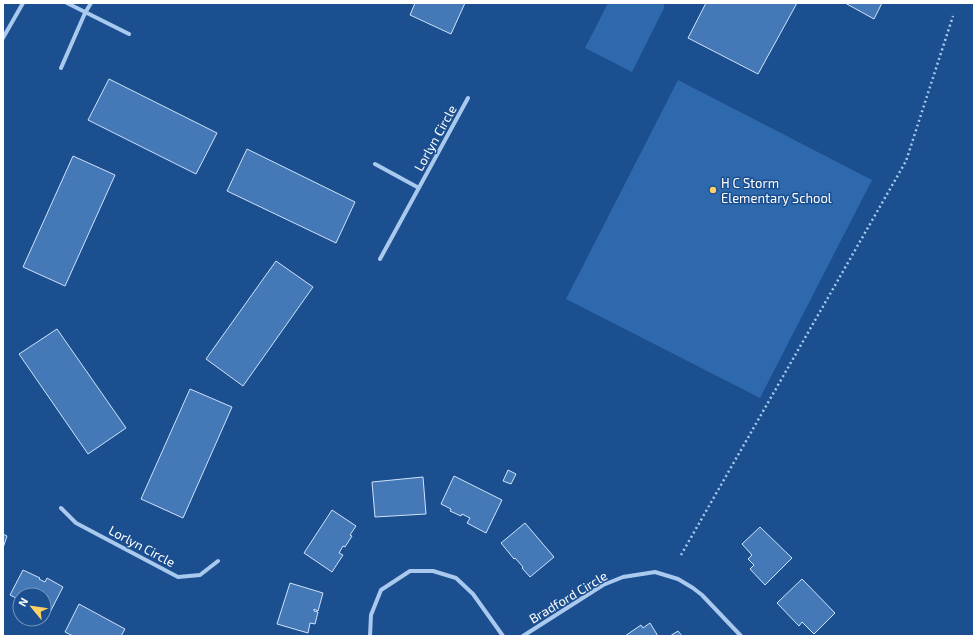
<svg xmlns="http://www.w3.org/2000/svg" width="977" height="639" viewBox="0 0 977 639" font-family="'Exo 2',sans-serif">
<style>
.green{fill:#2e69ad}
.building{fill:#4478b7;stroke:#cfe3fa}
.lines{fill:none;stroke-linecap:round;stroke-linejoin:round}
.path{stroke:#a9c9ee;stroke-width:2.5;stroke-dasharray:2 3;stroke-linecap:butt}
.minor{stroke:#a9c9ee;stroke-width:4}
.poi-dot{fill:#ffd166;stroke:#1b4f8f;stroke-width:1.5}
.labels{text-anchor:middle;stroke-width:3;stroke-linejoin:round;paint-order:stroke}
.street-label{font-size:13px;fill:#fff;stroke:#1b4f8f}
.poi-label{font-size:13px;fill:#fff;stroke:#1b4f8f;text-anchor:start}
</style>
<rect width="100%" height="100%" fill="#1b4f8f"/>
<!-- green -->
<path class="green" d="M 608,3 L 664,3 L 664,8 L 632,72 L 585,48 Z
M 678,80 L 872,180 L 760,398 L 566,299 Z"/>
<!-- building -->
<path class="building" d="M 415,3 L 465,3 L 451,34 L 410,15 Z
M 706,3 L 797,3 L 758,74 L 688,38 Z
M 845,3 L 882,3 L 874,19 Z
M 109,79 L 217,133 L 196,174 L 88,120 Z
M 247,149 L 355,202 L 336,243 L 227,191 Z
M 73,156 L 115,175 L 65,286 L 23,267 Z
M 276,261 L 313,287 L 243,386 L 206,359 Z
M 57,329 L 126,428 L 88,454 L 19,354 Z
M 190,389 L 232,407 L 183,518 L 141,499 Z
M 508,470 L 516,474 L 511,484 L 503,481 Z
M 454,476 L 502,500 L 486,533 L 467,523 L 470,518 L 462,514 L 461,516 L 450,511 L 451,509 L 441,504 Z
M 423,477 L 426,514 L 375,517 L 372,482 Z
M 332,510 L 356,526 L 350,535 L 352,536 L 345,547 L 343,546 L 339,553 L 343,555 L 332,572 L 304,553 Z
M 525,523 L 554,557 L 530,577 L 522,568 L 523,567 L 515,558 L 514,559 L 501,543 Z
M 760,527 L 792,558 L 765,585 L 750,569 L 754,565 L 748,559 L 752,555 L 742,544 Z
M 3,534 L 7,536 L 3,548 Z
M 23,570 L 40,578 L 39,579 L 45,582 L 47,578 L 63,587 L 46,620 L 44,619 L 44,595 L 20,595 L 20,600 L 10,595 Z
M 802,579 L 835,613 L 814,634 L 802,622 L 799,626 L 777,603 Z
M 290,583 L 323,593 L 318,611 L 314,609 L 314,611 L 318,612 L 315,624 L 310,623 L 308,633 L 277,624 Z
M 79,604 L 125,629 L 121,636 L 73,636 L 65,632 Z
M 650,623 L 658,636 L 625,636 L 641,625 L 643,628 Z
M 678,631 L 682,636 L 670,636 Z"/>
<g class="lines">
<!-- path -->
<path class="path" d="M 681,555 L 906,161 L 953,16"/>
<!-- minor -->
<path class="minor" d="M 67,3 L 129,34
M 3,38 L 23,3
M 61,68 L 85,13 L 91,3
M 375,164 L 419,188
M 380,259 L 468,98
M 61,508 L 76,523 L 178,577 L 200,575 L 218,561
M 370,636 L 371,615 L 381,590 L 410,571 L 433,571 L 456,578 L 473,594 L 503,636
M 523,636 L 603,585 L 623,577 L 655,572 L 678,579 L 693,588 L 702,595 L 741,636"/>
</g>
<!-- markers -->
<circle class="poi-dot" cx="713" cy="190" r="4"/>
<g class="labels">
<!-- street labels -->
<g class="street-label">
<text transform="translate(435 138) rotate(-61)" y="5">Lorlyn Circle</text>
<text transform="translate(142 546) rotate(28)" y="5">Lorlyn Circle</text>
<text transform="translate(568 597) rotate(-31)" y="5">Bradford Circle</text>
</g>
<!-- poi labels -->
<g class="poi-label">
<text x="721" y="188">H C Storm<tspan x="721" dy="15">Elementary School</tspan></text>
</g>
</g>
<!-- border -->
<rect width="977" height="639" fill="none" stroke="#ffffff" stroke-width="8"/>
<!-- north arrow -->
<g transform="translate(32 607) rotate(299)"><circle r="19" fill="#1b4f8f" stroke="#7695bc"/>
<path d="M0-3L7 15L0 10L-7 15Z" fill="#ffd166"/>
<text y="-6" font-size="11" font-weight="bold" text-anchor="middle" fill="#ffffff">N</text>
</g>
</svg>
